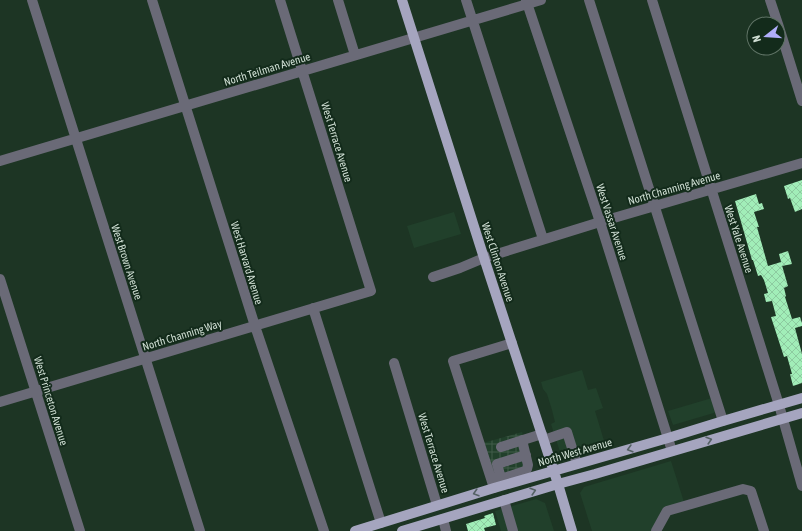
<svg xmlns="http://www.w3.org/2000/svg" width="802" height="531" viewBox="0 0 802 531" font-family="'Asap Condensed',sans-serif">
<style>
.built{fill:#21402b}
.industrial{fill:url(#industrial-grid)}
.building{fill:url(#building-cross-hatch)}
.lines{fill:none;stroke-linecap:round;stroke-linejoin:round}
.minor{stroke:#6a6a77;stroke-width:10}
.major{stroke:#a5a5bf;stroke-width:10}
.oneway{stroke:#556265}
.labels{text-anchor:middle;stroke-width:4;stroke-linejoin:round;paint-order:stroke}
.street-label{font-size:11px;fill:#d0dfd4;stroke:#132b1b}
</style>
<defs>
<pattern id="industrial-grid" width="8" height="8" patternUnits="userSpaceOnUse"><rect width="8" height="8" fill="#21402b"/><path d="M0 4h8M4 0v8" fill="none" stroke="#405b49"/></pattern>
<pattern id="building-cross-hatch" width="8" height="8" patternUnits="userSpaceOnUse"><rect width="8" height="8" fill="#a1edb8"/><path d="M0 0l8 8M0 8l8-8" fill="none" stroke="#8dcba0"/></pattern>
</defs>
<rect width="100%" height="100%" fill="#1d3524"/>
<!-- built -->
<path class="built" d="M 454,212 L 461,234 L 414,248 L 407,226 Z
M 582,370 L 588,390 L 596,388 L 603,408 L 595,411 L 605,444 L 566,455 L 560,452 L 551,424 L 555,422 L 552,410 L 547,394 L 543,389 L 541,382 Z
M 712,398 L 717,412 L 673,425 L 668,411 Z
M 671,461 L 684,502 L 652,531 L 592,531 L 580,493 L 584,487 Z
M 536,499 L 545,503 L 554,531 L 501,531 L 495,511 Z"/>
<!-- industrial -->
<path class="industrial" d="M 522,432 L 531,460 L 527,468 L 493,477 L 483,443 Z"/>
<!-- building -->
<path class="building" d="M 802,180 L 802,209 L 795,212 L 790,198 L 788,199 L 784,186 Z
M 756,194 L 759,204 L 762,203 L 764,209 L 754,212 L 759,227 L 757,227 L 768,266 L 781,262 L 788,286 L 784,288 L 786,296 L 785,297 L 792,319 L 800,317 L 802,323 L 802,326 L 795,328 L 802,354 L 802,383 L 793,386 L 790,374 L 792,374 L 787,356 L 784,357 L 771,317 L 776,316 L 772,301 L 766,302 L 764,294 L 768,293 L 764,280 L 761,275 L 758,276 L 753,260 L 752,260 L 735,201 Z
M 788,251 L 792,264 L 782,266 L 779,254 Z
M 493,513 L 496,525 L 484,528 L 485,531 L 468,531 L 466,524 L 485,518 L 484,516 Z"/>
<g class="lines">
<!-- minor -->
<path class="minor" d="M 32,0 L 200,531
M 152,0 L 255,326 L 324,531
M 338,0 L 355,55
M 466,0 L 543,239
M 526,0 L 600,222 L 672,451
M 589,0 L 723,421
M 652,0 L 779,405 L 802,486
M 770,0 L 778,24
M 778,24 L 802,101
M 0,161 L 541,0
M 433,277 L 460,268 L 484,258 L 600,222 L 802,163
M 0,279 L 80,531
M 313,308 L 381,523
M 394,363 L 437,505
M 0,402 L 371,291 L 280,0
M 544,440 L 567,432 L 577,464
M 501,447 L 542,434
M 501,479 L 525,471 L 527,469 L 528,465 L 522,440
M 503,485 L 497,464 L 526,455
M 494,488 L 453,361 L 512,343
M 504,500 L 513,531
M 443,519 L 446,531
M 656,531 L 667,511 L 743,489 L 751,491 L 764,531"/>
<!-- major -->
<path class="major" d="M 402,0 L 484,258 L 558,484 L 572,531
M 355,531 L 494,488 L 668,438 L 723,421 L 802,398
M 402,531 L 558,484 L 595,474 L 802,413"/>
</g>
<!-- one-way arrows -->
<defs><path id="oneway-chevron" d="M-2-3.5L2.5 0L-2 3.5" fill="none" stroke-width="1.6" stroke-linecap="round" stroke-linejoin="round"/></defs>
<g class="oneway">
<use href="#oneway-chevron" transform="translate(709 440) rotate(-17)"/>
<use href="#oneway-chevron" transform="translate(630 449) rotate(164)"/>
<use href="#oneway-chevron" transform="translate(533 491) rotate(-17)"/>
<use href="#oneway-chevron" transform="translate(476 493) rotate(163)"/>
</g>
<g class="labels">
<!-- street labels -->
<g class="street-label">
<text transform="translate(267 69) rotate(-17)" y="4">North Teilman Avenue</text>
<text transform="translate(337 142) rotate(73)" y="4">West Terrace Avenue</text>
<text transform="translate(674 188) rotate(-16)" y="4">North Channing Avenue</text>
<text transform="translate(612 222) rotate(72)" y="4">West Vassar Avenue</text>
<text transform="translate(739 239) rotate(72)" y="4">West Yale Avenue</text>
<text transform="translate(127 262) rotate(72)" y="4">West Brown Avenue</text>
<text transform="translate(498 262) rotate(72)" y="4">West Clinton Avenue</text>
<text transform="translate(247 263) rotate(73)" y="4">West Harvard Avenue</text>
<text transform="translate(182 335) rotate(-17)" y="4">North Channing Way</text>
<text transform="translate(51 401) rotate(73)" y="4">West Princeton Avenue</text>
<text transform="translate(575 452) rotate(-16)" y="4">North West Avenue</text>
<text transform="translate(434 453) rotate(73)" y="4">West Terrace Avenue</text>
</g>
</g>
<!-- north arrow -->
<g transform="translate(766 36) rotate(253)"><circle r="19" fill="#132b1b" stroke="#5f7365"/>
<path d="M0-3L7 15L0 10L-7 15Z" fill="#b0aefa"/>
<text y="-6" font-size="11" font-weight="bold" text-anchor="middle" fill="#d0dfd4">N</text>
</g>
</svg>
